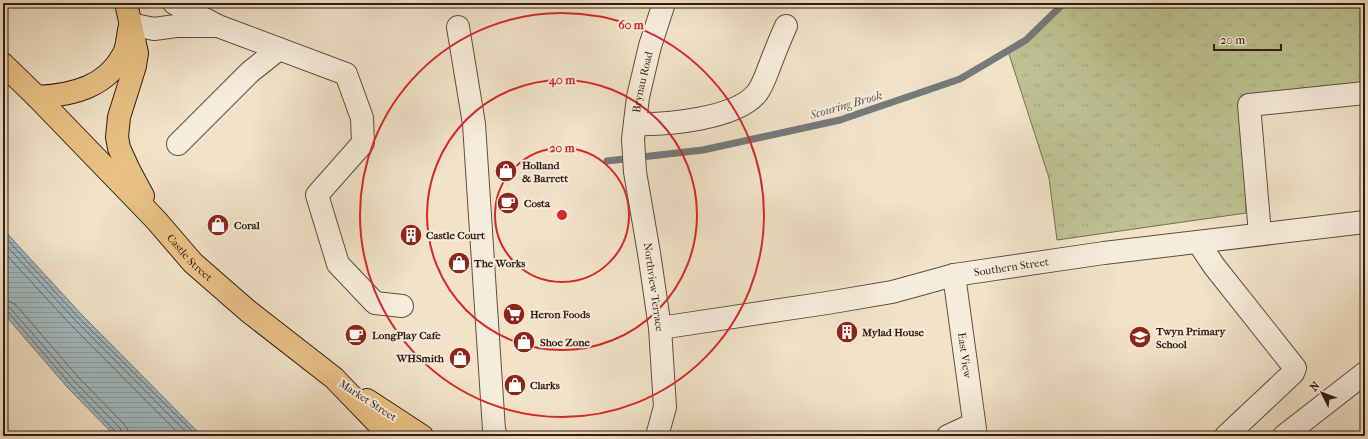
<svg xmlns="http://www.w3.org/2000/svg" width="1368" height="439" viewBox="0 0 1368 439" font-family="'IM FELL French Canon',serif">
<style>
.park{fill:url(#park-tufts);stroke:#786e52}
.water{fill:url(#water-rules);stroke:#757a7b}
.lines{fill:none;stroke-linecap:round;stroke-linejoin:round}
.shore{stroke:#6a6a69;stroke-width:1}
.stream{stroke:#757a7b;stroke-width:7}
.minor-casing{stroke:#624c3f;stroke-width:24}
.major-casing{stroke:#331a11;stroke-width:24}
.minor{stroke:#f6ecdb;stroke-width:22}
.major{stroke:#e8c184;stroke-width:22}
.ring{fill:none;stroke:#d62828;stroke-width:2}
.labels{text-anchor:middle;stroke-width:4;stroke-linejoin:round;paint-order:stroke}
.street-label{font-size:11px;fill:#331a11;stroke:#f6ecdb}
.poi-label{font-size:11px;font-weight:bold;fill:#331a11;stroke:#f6ecdb;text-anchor:start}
.water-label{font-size:12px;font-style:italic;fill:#5a524f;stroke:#f6ecdb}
.centre{fill:#d62828;stroke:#f6ecdb;stroke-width:2}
.ring-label{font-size:12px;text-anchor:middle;font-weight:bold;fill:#d62828;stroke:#f6ecdb;stroke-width:4;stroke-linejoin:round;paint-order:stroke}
</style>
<defs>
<pattern id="park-tufts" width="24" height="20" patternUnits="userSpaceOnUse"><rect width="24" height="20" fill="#bec293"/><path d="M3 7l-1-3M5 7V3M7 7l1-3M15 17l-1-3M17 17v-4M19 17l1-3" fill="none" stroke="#a4a67e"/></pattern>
<pattern id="water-rules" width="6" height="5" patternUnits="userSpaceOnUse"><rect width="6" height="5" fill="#a1bac1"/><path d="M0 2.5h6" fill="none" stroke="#8b9fa5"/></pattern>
</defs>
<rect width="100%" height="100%" fill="#f1e2c8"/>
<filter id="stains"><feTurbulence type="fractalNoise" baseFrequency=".005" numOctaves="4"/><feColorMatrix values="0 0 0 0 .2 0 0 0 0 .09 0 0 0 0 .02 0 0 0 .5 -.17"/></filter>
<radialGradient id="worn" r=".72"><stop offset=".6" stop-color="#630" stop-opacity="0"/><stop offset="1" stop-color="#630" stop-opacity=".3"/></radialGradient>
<!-- park -->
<path class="park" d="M 1064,3 L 1365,3 L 1365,88 L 1243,101 L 1246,213 L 1057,240 L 1049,178 L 1008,51 L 1026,40 Z"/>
<!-- water -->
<path class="water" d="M 3,229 L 81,314 L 202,436 L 115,436 L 68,388 L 3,313 Z"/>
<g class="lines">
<!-- shore -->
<path class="shore" d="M 3,235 L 78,317 L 197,436
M 3,242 L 75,320 L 190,436
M 3,251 L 70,324 L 181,436
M 3,300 L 9,301 L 16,305 L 79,378 L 124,424 L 128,430 L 128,436
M 3,306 L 7,306 L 11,309 L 75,382 L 120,428 L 122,436
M 3,311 L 8,312 L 71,385 L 116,432 L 117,436"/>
<!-- stream -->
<path class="stream" d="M 607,161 L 703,150 L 840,120 L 960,79 L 1026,40 L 1064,3"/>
<!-- minor casing -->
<g class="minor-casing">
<g id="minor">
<path d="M 174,3 L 218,26 L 346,74 L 362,118 L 363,143 L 317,195 L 338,264 L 375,303 L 402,306"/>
<path d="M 130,24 L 154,29 L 176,26 L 215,26"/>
<path d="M 458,27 L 474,124 L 494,430 L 496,436"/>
<path d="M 635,124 C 666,125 736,119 757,93 C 763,85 766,75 770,65 C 775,52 780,39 786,26"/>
<path d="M 178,144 L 250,72 L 279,49"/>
<path d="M 1260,234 L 1249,105 L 1365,93"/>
<path d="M 1198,242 L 1214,266 L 1295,368 L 1293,373 L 1226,436"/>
<path id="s1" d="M 954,275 L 976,436"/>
<path id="s2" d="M 660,328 L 827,303 L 892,292 L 954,275 L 1104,253 L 1365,222"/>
<path id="s3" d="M 657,436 L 665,407 L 660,328 L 649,253 L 635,172 L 633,139 L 638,97 L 650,46 L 664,3"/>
<path d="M 948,436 L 974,424"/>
<path d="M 1284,436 L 1365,373"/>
</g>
</g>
<!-- major casing -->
<g class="major-casing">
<g id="major">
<path d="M 126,3 L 137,53 L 135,66 L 119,117 L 117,137 L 119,148 L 129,170 L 143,196"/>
<path id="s4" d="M 3,64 L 37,97 L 156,220 L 193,263 L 248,311 L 334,378 L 390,436"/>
<path d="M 37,97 C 73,95 108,87 125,51 C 127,45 128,36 129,30"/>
<path d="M 367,400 L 422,436"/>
</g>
</g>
<!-- minor -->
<use href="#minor" class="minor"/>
<!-- major -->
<use href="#major" class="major"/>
</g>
<!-- distance rings -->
<g class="ring">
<circle cx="562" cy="215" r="67"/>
<circle cx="562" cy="215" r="135"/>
<circle cx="562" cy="215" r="202"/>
</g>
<!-- icons -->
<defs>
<g id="shop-disc" transform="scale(1.15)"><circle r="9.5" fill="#8f2418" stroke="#f6ecdb"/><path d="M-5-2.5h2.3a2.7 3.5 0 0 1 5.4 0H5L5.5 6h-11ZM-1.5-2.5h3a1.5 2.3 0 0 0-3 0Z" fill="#fff"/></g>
<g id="cafe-disc" transform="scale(1.15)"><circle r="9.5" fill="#8f2418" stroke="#f6ecdb"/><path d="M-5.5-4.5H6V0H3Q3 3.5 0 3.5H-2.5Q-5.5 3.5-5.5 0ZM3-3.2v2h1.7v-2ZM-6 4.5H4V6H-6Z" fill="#fff"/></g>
<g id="building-disc" transform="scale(1.15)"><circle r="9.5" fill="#8f2418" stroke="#f6ecdb"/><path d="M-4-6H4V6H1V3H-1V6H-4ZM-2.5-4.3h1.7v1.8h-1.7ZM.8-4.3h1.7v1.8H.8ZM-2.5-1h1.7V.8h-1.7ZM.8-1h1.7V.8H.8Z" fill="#fff"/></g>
<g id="supermarket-disc" transform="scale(1.15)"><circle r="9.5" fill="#8f2418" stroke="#f6ecdb"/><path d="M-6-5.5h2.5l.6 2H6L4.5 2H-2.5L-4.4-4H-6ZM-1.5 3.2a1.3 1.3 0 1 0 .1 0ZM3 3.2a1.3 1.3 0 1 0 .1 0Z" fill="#fff"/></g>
<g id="school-disc" transform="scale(1.15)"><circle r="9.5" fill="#8f2418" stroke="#f6ecdb"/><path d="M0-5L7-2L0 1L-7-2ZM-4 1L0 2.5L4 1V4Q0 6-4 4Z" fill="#fff"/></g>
</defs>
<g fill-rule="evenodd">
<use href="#shop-disc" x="506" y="171"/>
<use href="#cafe-disc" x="508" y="203"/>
<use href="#shop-disc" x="218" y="225"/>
<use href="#building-disc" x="411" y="235"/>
<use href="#shop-disc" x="459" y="263"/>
<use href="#supermarket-disc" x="514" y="314"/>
<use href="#building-disc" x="847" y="332"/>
<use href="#cafe-disc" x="356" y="335"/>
<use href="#school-disc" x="1140" y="337"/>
<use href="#shop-disc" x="524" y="342"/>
<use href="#shop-disc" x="460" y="358"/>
<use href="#shop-disc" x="515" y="385"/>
</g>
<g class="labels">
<!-- street labels -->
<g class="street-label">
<text dy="4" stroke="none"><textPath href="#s3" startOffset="358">Brynau Road</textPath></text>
<text dy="4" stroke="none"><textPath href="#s4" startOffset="269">Castle Street</textPath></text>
<text dy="4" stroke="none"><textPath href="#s2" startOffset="357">Southern Street</textPath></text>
<text transform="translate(654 287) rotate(82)" y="4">Northview Terrace</text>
<text dy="4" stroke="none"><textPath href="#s1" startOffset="81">East View</textPath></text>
<text transform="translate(368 400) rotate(33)" y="4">Market Street</text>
</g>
<!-- poi labels -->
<g class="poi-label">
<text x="522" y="169">Holland<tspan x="522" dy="13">&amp; Barrett</tspan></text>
<text x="524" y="207">Costa</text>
<text x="234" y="229">Coral</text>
<text x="426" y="239">Castle Court</text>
<text x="474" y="267">The Works</text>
<text x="530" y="318">Heron Foods</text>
<text x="1156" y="335">Twyn Primary<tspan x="1156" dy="13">School</tspan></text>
<text x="862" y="336">Mylad House</text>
<text x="372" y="339">LongPlay Cafe</text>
<text x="540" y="346">Shoe Zone</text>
<text x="444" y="362" text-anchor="end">WHSmith</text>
<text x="530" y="389">Clarks</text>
</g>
<!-- water labels -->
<g class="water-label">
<text transform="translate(846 105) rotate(-16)" y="4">Scouring Brook</text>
</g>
</g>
<circle cx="562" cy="215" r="6" class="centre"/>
<g class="ring-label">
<text x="631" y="29">60 m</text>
<text x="562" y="84">40 m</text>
<text x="562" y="152">20 m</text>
</g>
<!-- margin -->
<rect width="1368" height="439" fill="none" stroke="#f1e2c8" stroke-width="16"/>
<rect x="4" y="4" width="1360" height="431" fill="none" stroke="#331a11" stroke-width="2"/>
<rect x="8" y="8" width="1352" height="423" fill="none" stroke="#331a11"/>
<!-- north arrow -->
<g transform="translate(1322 393) rotate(312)" stroke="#f6ecdb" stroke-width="3" paint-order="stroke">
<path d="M0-3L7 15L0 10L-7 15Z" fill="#331a11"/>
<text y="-6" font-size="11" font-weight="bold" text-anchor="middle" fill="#331a11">N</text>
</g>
<!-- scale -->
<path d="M1214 44v6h67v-6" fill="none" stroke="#331a11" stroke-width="2"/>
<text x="1220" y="44" font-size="12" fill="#331a11" stroke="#f6ecdb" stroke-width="3" paint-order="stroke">20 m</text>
<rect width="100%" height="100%" filter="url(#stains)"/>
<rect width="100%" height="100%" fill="url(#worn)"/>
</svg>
